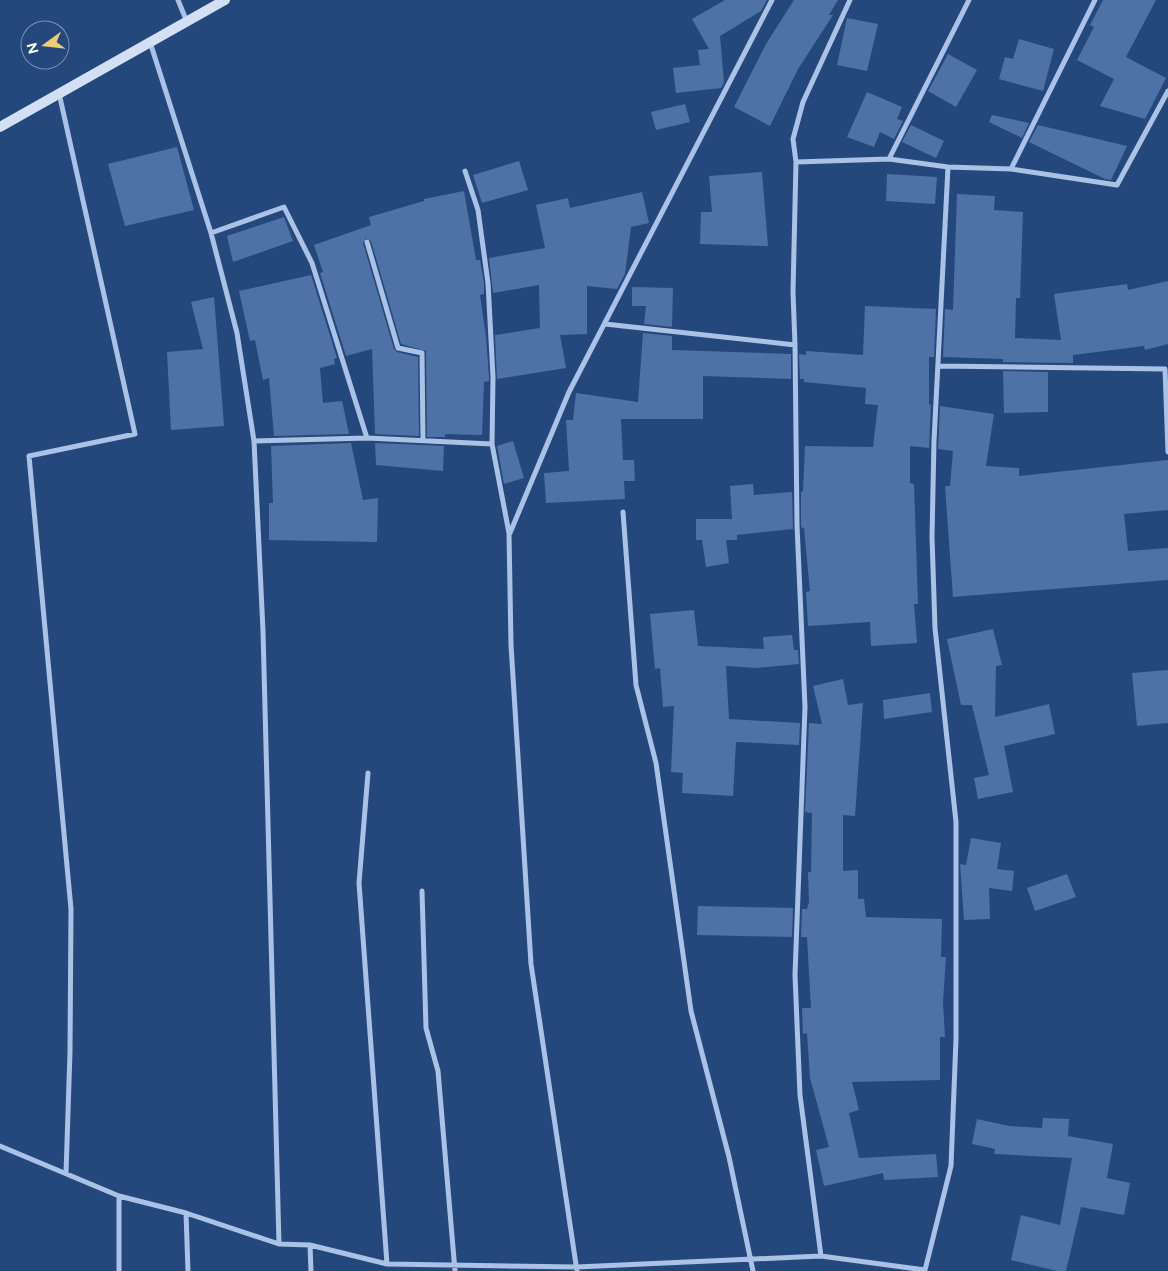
<svg xmlns="http://www.w3.org/2000/svg" width="1168" height="1271" viewBox="0 0 1168 1271" font-family="Figtree,sans-serif">
<style>
.building{fill:#4e72a5}
.lines{fill:none;stroke-linecap:round;stroke-linejoin:round}
.street{stroke:#aac2e5;stroke-width:5}
.secondary{stroke:#d3e0f4;stroke-width:10}
</style>
<rect width="100%" height="100%" fill="#25487c"/>
<!-- building -->
<path class="building" d="M 725,0 L 767,0 L 761,11 L 720,36 L 724,82 L 721,88 L 676,93 L 673,68 L 700,65 L 698,50 L 709,49 L 692,19 Z
M 794,0 L 838,0 L 829,15 L 833,15 L 798,69 L 770,126 L 734,107 L 766,44 Z
M 1103,0 L 1156,0 L 1126,57 L 1166,78 L 1145,119 L 1100,106 L 1114,79 L 1077,60 L 1094,27 L 1090,25 Z
M 847,18 L 878,24 L 867,71 L 837,65 Z
M 1019,39 L 1054,49 L 1043,91 L 999,79 L 1005,57 L 1013,59 Z
M 948,54 L 977,70 L 956,107 L 928,91 Z
M 867,92 L 902,107 L 897,119 L 903,121 L 894,139 L 880,132 L 874,147 L 847,137 Z
M 685,104 L 690,122 L 656,130 L 651,112 Z
M 992,115 L 1029,123 L 1022,138 L 989,122 Z
M 911,125 L 944,141 L 936,158 L 902,142 Z
M 1038,125 L 1127,146 L 1111,180 L 1105,179 L 1029,142 Z
M 177,147 L 194,210 L 125,226 L 108,164 Z
M 519,161 L 528,190 L 482,203 L 473,175 Z
M 762,172 L 768,246 L 700,244 L 701,212 L 712,212 L 709,176 Z
M 887,174 L 937,177 L 935,204 L 886,201 Z
M 464,191 L 476,260 L 480,260 L 484,283 L 484,294 L 480,295 L 486,337 L 489,377 L 489,381 L 484,382 L 482,435 L 445,434 L 445,437 L 427,437 L 426,351 L 401,344 L 371,241 L 366,238 L 363,243 L 394,349 L 397,352 L 418,357 L 419,436 L 375,434 L 372,349 L 346,356 L 320,273 L 323,272 L 314,245 L 371,225 L 369,217 L 424,201 L 424,199 Z
M 642,192 L 649,223 L 631,227 L 625,274 L 617,289 L 587,286 L 587,334 L 560,335 L 566,368 L 497,379 L 495,335 L 540,328 L 539,285 L 493,293 L 489,258 L 545,248 L 536,205 L 568,198 L 570,208 Z
M 957,194 L 995,196 L 994,210 L 1023,212 L 1020,298 L 1016,298 L 1015,338 L 1061,340 L 1054,294 L 1127,284 L 1128,290 L 1168,281 L 1168,344 L 1145,350 L 1144,346 L 1073,355 L 1073,363 L 1003,362 L 1003,359 L 943,357 L 945,309 L 953,310 Z
M 284,217 L 293,241 L 233,262 L 227,236 Z
M 311,275 L 337,358 L 334,359 L 335,364 L 320,368 L 323,403 L 342,401 L 349,434 L 274,436 L 269,378 L 263,380 L 255,340 L 250,341 L 239,291 Z
M 632,287 L 673,288 L 672,327 L 644,324 L 646,306 L 632,306 Z
M 214,297 L 224,426 L 171,430 L 167,352 L 203,349 L 191,302 Z
M 865,306 L 936,309 L 934,357 L 929,357 L 929,404 L 931,405 L 929,448 L 910,446 L 910,483 L 914,484 L 918,604 L 914,604 L 917,643 L 871,646 L 870,622 L 808,626 L 806,592 L 810,591 L 804,528 L 802,528 L 801,525 L 801,492 L 803,491 L 805,446 L 873,447 L 878,405 L 865,404 L 866,388 L 804,382 L 804,379 L 800,379 L 799,354 L 806,355 L 806,351 L 863,355 Z
M 643,333 L 672,336 L 672,350 L 791,354 L 791,379 L 703,376 L 703,419 L 621,419 L 623,460 L 634,460 L 635,481 L 624,481 L 625,499 L 546,503 L 544,473 L 569,471 L 566,420 L 573,420 L 576,393 L 638,402 Z
M 1003,371 L 1048,372 L 1048,412 L 1004,413 Z
M 940,406 L 994,414 L 986,466 L 1019,468 L 1019,476 L 1168,460 L 1168,510 L 1124,514 L 1128,551 L 1168,548 L 1168,580 L 953,597 L 945,486 L 950,486 L 953,451 L 938,449 Z
M 513,441 L 524,478 L 504,484 L 497,446 Z
M 351,443 L 363,500 L 378,498 L 377,542 L 269,540 L 269,503 L 273,503 L 271,446 Z
M 375,443 L 444,446 L 443,471 L 376,465 Z
M 753,484 L 754,495 L 792,492 L 793,529 L 737,535 L 737,540 L 726,540 L 729,563 L 706,567 L 702,540 L 696,540 L 696,519 L 732,519 L 730,486 Z
M 694,610 L 698,646 L 764,649 L 763,637 L 792,635 L 794,650 L 798,650 L 799,664 L 756,668 L 726,666 L 729,719 L 800,723 L 799,745 L 736,742 L 733,796 L 682,793 L 683,773 L 671,772 L 674,706 L 663,707 L 660,668 L 655,669 L 650,614 Z
M 993,629 L 1002,665 L 996,666 L 995,717 L 1049,704 L 1055,734 L 1004,746 L 1013,792 L 978,799 L 974,778 L 989,775 L 972,705 L 961,705 L 947,639 Z
M 1168,670 L 1168,723 L 1137,726 L 1132,673 Z
M 843,679 L 848,705 L 863,703 L 855,816 L 843,815 L 843,871 L 858,870 L 858,899 L 864,899 L 866,917 L 942,919 L 941,957 L 946,957 L 943,1002 L 945,1037 L 940,1037 L 940,1080 L 852,1082 L 859,1110 L 849,1113 L 859,1158 L 936,1154 L 938,1177 L 884,1180 L 883,1173 L 824,1186 L 816,1150 L 829,1147 L 810,1078 L 807,1033 L 803,1034 L 802,1008 L 811,1008 L 807,937 L 801,937 L 802,909 L 807,909 L 809,902 L 808,872 L 811,872 L 812,813 L 805,812 L 809,723 L 822,724 L 813,686 Z
M 930,693 L 932,712 L 884,719 L 883,700 Z
M 971,838 L 1001,843 L 997,869 L 1014,871 L 1012,891 L 989,888 L 990,919 L 964,920 L 960,864 L 966,865 Z
M 1067,874 L 1076,897 L 1035,911 L 1027,888 Z
M 698,906 L 793,908 L 792,937 L 697,935 Z
M 1043,1118 L 1069,1119 L 1068,1136 L 1113,1144 L 1107,1178 L 1130,1183 L 1124,1215 L 1081,1207 L 1066,1271 L 1057,1271 L 1011,1260 L 1021,1215 L 1060,1225 L 1072,1158 L 994,1154 L 995,1149 L 972,1144 L 977,1119 L 1009,1126 L 1042,1128 Z"/>
<g class="lines">
<!-- street -->
<path class="street" d="M 178,0 L 187,22
M 150,42 L 211,233 L 237,333 L 254,441 L 263,631 L 279,1244
M 59,93 L 135,434 L 29,456 L 71,909 L 70,1052 L 66,1173
M 796,162 L 889,159
M 948,167 L 1011,169 L 1117,185 L 1168,91
M 1011,169 L 1095,0
M 465,171 L 478,210 L 488,283 L 493,377 L 492,444 L 509,533 L 511,645 L 531,964 L 577,1271
M 211,233 L 284,207 L 312,263 L 367,438
M 367,242 L 398,348 L 422,353 L 423,440
M 605,324 L 795,345
M 939,366 L 1165,369 L 1168,452
M 254,441 L 367,438 L 492,444
M 623,512 L 636,685 L 656,763 L 691,1011 L 729,1157 L 753,1271
M 510,533 L 569,392 L 772,0
M 368,773 L 359,883 L 387,1264
M 422,891 L 426,1028 L 438,1071 L 455,1271
M 0,1146 L 119,1196 L 186,1213 L 279,1244 L 310,1245 L 387,1264 L 577,1267 L 821,1256 L 800,1095 L 795,975 L 805,707 L 797,525 L 795,345 L 793,292 L 796,162 L 793,139 L 803,102 L 850,0
M 186,1213 L 188,1271
M 310,1245 L 311,1271
M 821,1256 L 925,1270 L 951,1166 L 956,1039 L 956,822 L 935,628 L 932,537 L 934,441 L 948,167 L 889,159 L 969,0
M 119,1271 L 119,1196"/>
<!-- secondary -->
<path class="secondary" d="M 0,127 L 225,0"/>
</g>
<!-- north arrow -->
<g transform="translate(45 45) rotate(255)"><circle r="24" fill="#25487c" stroke="#7c91b0"/>
<path d="M0-4L9 19L0 12L-9 19Z" fill="#eecd6f"/>
<text y="-8" font-size="14" font-weight="bold" text-anchor="middle" fill="#ffffff">N</text>
</g>
</svg>
